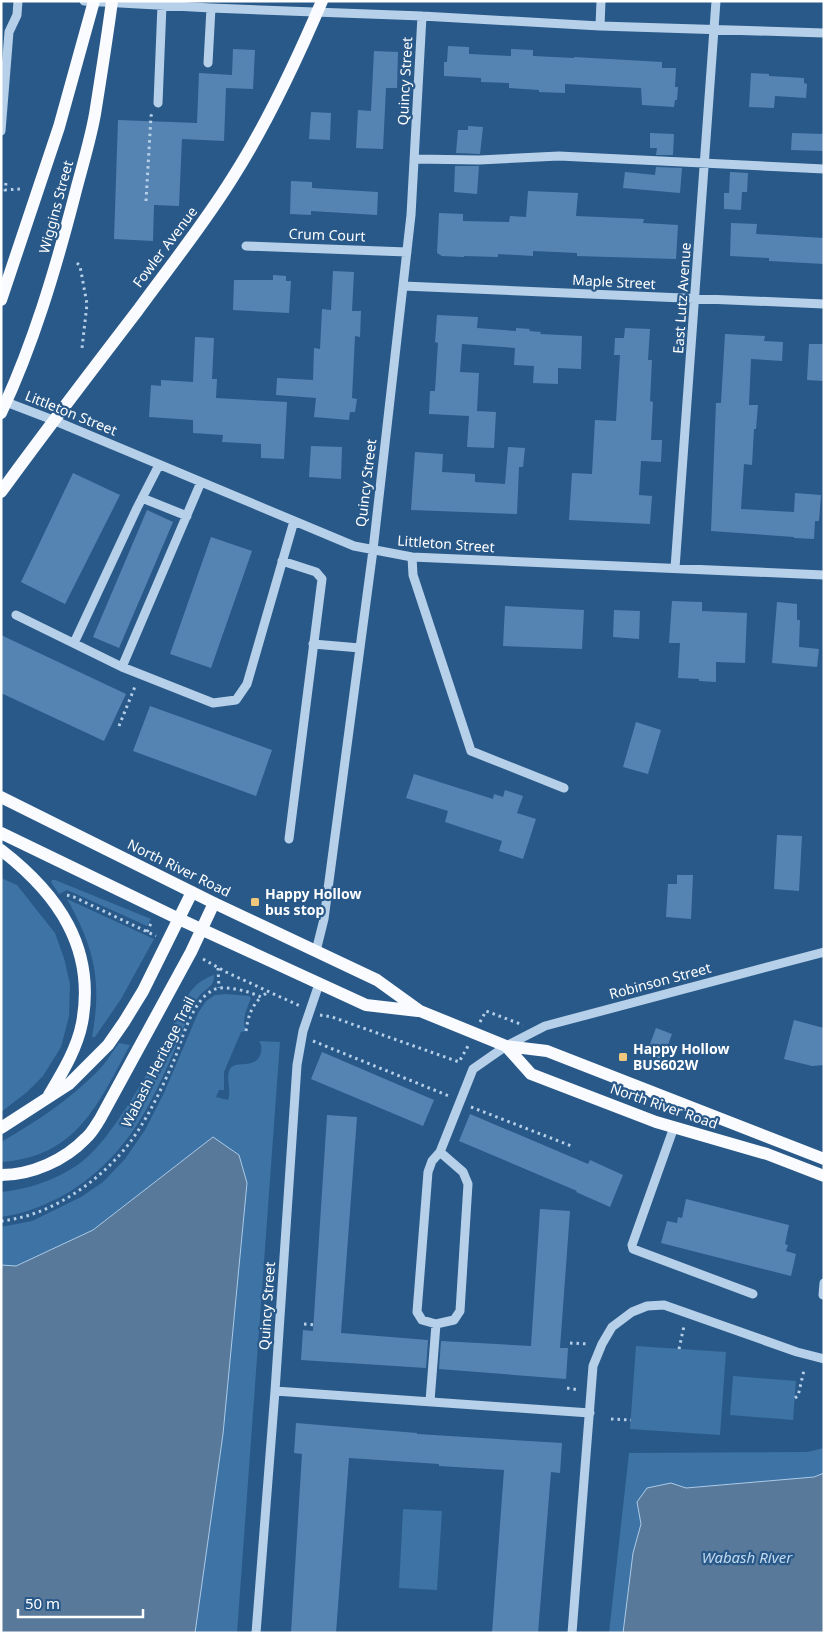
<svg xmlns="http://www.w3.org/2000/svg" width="825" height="1634" viewBox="0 0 825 1634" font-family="'Noto Sans',sans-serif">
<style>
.green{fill:#3e73a5}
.water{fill:#59799a;stroke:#abcbe9}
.building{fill:#5684b2}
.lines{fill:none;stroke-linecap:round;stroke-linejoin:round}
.path{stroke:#b6d0e9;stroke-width:3;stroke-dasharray:2.5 4;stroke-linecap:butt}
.minor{stroke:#b6d0e9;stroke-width:9}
.major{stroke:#f9fbfe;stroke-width:12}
.poi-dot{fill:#f0c87d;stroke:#295989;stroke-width:2}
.labels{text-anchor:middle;stroke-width:4.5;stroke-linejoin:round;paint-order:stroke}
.street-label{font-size:14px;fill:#fff;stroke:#295989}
.poi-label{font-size:14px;font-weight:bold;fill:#fff;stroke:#295989;text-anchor:start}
.water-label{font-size:15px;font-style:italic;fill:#c2daf0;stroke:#295989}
</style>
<rect width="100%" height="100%" fill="#295989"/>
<!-- green -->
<path class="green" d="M 1,878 L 17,885 L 55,933 L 64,958 L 70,984 L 69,1016 L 61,1047 L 43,1076 L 26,1093 L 1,1112 Z
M 52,880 L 55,880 L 151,919 L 147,926 L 74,893 L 67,890 L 59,894 L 51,882 Z
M 67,899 L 154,939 L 121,999 L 95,1037 L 92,1037 C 102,981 95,949 67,899 Z
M 214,975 C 215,986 206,988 200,995 C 196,1000 193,1006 190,1012 C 173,1054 152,1109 123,1144 C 93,1182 49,1210 1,1217 L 1,1192 C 28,1189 53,1181 76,1166 C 97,1152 114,1126 128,1105 C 151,1069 170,1034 188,995 C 195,985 202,979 214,975 Z
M 226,994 L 249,996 L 251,998 C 247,1009 241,1019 246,1031 L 241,1032 L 224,1072 L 224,1090 L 219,1090 L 216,1097 L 228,1100 C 232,1089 225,1079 230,1069 C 235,1059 257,1071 261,1052 C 262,1047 261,1044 259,1041 L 280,1042 L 237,1633 L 195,1633 L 223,1434 L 247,1183 L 239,1155 L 213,1137 L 93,1230 L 16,1266 L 1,1265 L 1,1227 L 32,1221 L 81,1197 L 103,1182 L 125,1159 L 145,1130 L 164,1093 L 198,1013 L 206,1001 L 215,995 Z
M 119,1043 L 130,1045 C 98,1104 77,1157 1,1162 L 1,1142 C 36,1122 69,1100 98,1071 C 106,1063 112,1052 119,1043 Z
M 636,1346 L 726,1352 L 720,1435 L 630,1429 Z
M 733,1376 L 796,1381 L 793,1420 L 730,1415 Z
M 824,1448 L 824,1473 L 814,1477 L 686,1488 L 671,1483 L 637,1502 L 641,1524 L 633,1553 L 623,1633 L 609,1633 L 629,1453 L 807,1452 Z
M 403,1509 L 442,1511 L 437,1590 L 399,1588 Z"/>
<!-- water -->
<path class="water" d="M 213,1137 L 239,1155 L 247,1183 L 223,1434 L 195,1633 L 1,1633 L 1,1265 L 16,1266 L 93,1230 Z
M 824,1473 L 824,1633 L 623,1633 L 633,1553 L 641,1524 L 637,1502 L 647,1488 L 671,1483 L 686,1488 L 814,1477 Z"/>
<!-- building -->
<path class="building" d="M 448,46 L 469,47 L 469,54 L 511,56 L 511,49 L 533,50 L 533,56 L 574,58 L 574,57 L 662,62 L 662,68 L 676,68 L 675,87 L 678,87 L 677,100 L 675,100 L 674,107 L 642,105 L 641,88 L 565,84 L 565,93 L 539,92 L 539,90 L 509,88 L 509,83 L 481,82 L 481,78 L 444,76 L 444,62 L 447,62 Z
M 233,49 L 255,50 L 253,89 L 226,88 L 224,141 L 182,139 L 179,206 L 154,205 L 153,241 L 114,239 L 118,120 L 197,123 L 199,73 L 232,75 Z
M 374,51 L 398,52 L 397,88 L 386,88 L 383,149 L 356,148 L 358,110 L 371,111 Z
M 751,73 L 769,74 L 769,76 L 804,78 L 804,83 L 807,84 L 806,98 L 775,96 L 774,108 L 749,107 Z
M 311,112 L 331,113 L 330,140 L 309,139 Z
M 468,126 L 483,127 L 480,154 L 456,153 L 458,130 L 468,130 Z
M 650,133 L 674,134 L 673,155 L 656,155 L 657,148 L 650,148 Z
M 792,133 L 824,134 L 824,151 L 791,150 Z
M 455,166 L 479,166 L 477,194 L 454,192 Z
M 656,167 L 682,168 L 680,193 L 623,188 L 625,172 L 655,175 Z
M 730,172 L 748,173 L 747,192 L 742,192 L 741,210 L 724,209 L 724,193 L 729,193 Z
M 291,181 L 312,182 L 312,188 L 378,192 L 377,215 L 311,211 L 311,215 L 290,214 Z
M 528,191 L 578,193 L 576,216 L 644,219 L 643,223 L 678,225 L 676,259 L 577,256 L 577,253 L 533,251 L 533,256 L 498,254 L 498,257 L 464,256 L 464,257 L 442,256 L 437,253 L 439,213 L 463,214 L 463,221 L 509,222 L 510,216 L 526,217 Z
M 731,223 L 757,224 L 756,234 L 824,238 L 824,264 L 769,261 L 769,258 L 730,256 Z
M 333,271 L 354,272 L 352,311 L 361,311 L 360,337 L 355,336 L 352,398 L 357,399 L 355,412 L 350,412 L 349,420 L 314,417 L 316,398 L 276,395 L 277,378 L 313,380 L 314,348 L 320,349 L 322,309 L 331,310 Z
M 273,275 L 286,276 L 286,281 L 291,281 L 289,313 L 233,310 L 234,280 L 273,280 Z
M 437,315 L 478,317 L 477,328 L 516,331 L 516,328 L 530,329 L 529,331 L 541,332 L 540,334 L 582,336 L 581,369 L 558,368 L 558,384 L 533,383 L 534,366 L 514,365 L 515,348 L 462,344 L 460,372 L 479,373 L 477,411 L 496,412 L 494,448 L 467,447 L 469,416 L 429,414 L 430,391 L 435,391 L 438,343 L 435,342 Z
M 625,328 L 650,329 L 648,360 L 652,360 L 650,401 L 653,402 L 651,440 L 662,440 L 661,462 L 641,461 L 639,495 L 652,496 L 650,524 L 569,520 L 572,473 L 592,474 L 595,420 L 616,421 L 620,355 L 614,355 L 615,338 L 624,338 Z
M 725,334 L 765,336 L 764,341 L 783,342 L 782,361 L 751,359 L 749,405 L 758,405 L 756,429 L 754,429 L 752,465 L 744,464 L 741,509 L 794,512 L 795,493 L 821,495 L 819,521 L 815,521 L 814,539 L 794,538 L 794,537 L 711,531 L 716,403 L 721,403 Z
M 195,337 L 214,338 L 212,379 L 217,379 L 216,398 L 287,402 L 284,459 L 261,458 L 261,444 L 222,442 L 223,435 L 193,433 L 193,420 L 149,417 L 151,385 L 161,386 L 161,380 L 193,382 Z
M 809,344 L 824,344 L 824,381 L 807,380 Z
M 311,446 L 342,447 L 341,479 L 309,477 Z
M 508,447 L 525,448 L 523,467 L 519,467 L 517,514 L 411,510 L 415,452 L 443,454 L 442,472 L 475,474 L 475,482 L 505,484 Z
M 73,473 L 120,495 L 65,604 L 21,582 Z
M 147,510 L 173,522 L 119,648 L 93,637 Z
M 211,537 L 252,551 L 211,668 L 170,654 Z
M 672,601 L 702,602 L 702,611 L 747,613 L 745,663 L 716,662 L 716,682 L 699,681 L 699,679 L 678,678 L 680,643 L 669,643 Z
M 777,602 L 797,604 L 797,620 L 800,620 L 799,647 L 819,649 L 817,667 L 772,663 Z
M 505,606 L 584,610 L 582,649 L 503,646 Z
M 614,610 L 640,611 L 639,639 L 613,637 Z
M 1,635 L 126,694 L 104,741 L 1,693 Z
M 150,706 L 272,750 L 256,796 L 133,751 Z
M 636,722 L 661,730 L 648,774 L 623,767 Z
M 414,774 L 493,799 L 494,794 L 503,797 L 505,790 L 523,796 L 517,813 L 536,819 L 523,859 L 499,851 L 502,841 L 445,822 L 448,811 L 406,798 Z
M 777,835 L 802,836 L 799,891 L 774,889 Z
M 677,875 L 693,875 L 691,919 L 666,917 L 668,884 L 677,884 Z
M 794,1020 L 824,1028 L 824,1065 L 812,1066 L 784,1059 Z
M 656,1028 L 672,1034 L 662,1061 L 646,1055 Z
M 322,1052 L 434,1100 L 423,1126 L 311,1079 Z
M 470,1114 L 588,1164 L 590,1160 L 623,1175 L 610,1207 L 576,1192 L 577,1191 L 459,1141 Z
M 327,1115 L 357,1117 L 341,1333 L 428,1340 L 426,1368 L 301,1360 L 303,1330 L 313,1331 Z
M 686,1199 L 789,1225 L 785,1244 L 788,1245 L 786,1251 L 796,1254 L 791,1276 L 661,1243 L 667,1221 L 677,1223 L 678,1217 L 682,1218 Z
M 540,1209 L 570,1211 L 560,1348 L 568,1348 L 566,1379 L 439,1369 L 441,1341 L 531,1346 Z
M 296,1423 L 417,1433 L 417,1434 L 562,1443 L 560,1473 L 551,1472 L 538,1633 L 492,1633 L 504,1470 L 439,1466 L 439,1464 L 349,1458 L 336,1633 L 291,1633 L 302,1454 L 294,1453 Z"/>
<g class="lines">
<!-- path -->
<path class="path" d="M 6,183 L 5,190 L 20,189
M 146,201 L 151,116 L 153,112
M 77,263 L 80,266 L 87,304 L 82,348
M 119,726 L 136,684
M 67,895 L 74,897 L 156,936
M 147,932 L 152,921
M 203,959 L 226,972 L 300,1006
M 218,968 L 219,988
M 320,1015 L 332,1017 L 459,1062 L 468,1046
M 480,1022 L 486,1011 L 523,1025
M 246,1031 C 248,1017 251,1007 261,997
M 313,1041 L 449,1096
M 471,1107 L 574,1147
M 1,1221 C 51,1216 101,1181 131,1141 C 149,1116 163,1086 175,1058 C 183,1037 192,1001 213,990 C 224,984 251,992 261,997 L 268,992
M 304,1324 L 317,1325
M 570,1343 L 588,1344
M 679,1349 L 684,1326
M 567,1388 L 579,1390
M 795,1398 L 798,1396 L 804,1370
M 611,1419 L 631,1420"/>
<!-- minor -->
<path class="minor" d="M 84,1 L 211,8 L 422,16 L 600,26 L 824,33
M 600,26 L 601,1
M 208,63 L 211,8
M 158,103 L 162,5
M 1,131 L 9,32 L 17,15 L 18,1
M 415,159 L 479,160 L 559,156 L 824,169
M 246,246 L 407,252
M 403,286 L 824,304
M 6,402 L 53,420 L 354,546 L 412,557 L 824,575
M 142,498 L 187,516
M 412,557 L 413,575 L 471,751 L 564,788
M 282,561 L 316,572 L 322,579 L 289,839
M 675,568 C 690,379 703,190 716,1
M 16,615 L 122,667 L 213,703 L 236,700 L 247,684 L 294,521
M 74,643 L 137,508 L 159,465
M 313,644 L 360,648
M 122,667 L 201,482
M 316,951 L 324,919 L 373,550 L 411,215 L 422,16
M 674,1127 L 632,1245 L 633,1249 L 753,1294
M 440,1152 L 463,1172 L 468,1184 L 460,1311 L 454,1320 L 436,1324 L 422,1320 L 417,1312 L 428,1172 L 432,1161 L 440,1152 L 473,1069 L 506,1046 L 545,1026 L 824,952
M 823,1295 L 824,1283
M 275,1391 L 590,1413
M 430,1401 L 436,1324
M 256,1633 L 275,1391 L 297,1065 L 303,1031 L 319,984
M 572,1633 L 593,1366 L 602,1344 L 612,1327 L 632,1312 L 647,1306 L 664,1305 L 797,1352 L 824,1359"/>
<!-- major -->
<path class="major" d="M 1,300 L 59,127 L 94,1
M 1,413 C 33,345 55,271 74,198 C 81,170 90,142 95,114 C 101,76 107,39 112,1
M 1,492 C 46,430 92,370 138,310 C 170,266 204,224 233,177 C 268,122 296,62 322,1
M 1,797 L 214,903 L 377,980 L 420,1011 L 506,1046 L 547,1051 L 824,1159
M 1,833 L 179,919 L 366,1005 L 418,1011
M 1,850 C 58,894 96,948 82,1023 C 77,1049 62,1073 49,1095
M 506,1046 L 531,1074 L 656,1122 L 767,1154 L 824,1176
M 1,1128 L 69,1084 L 108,1045 L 124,1022 L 143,991 L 192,892
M 1,1175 C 32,1175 65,1160 86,1138 C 92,1133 96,1125 100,1119 L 191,952 L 214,903"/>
</g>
<!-- markers -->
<g class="poi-dot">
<rect x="250" y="897" width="10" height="10" rx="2.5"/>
<rect x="618" y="1052" width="10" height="10" rx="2.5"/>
</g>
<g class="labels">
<!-- street labels -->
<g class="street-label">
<text transform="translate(405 81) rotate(-87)" y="5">Quincy Street</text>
<text transform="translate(56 207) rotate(-75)" y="5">Wiggins Street</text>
<text transform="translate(327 235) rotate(2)" y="5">Crum Court</text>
<text transform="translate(165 247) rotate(-53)" y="5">Fowler Avenue</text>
<text transform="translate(614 282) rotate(3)" y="5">Maple Street</text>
<text transform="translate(682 298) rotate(-86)" y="5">East Lutz Avenue</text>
<text transform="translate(71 413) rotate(22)" y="5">Littleton Street</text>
<text transform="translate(366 483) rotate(-83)" y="5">Quincy Street</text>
<text transform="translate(446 544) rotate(4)" y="5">Littleton Street</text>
<text transform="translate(179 868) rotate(26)" y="5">North River Road</text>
<text transform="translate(660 981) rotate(-15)" y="5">Robinson Street</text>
<text transform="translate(158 1062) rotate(-63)" y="5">Wabash Heritage Trail</text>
<text transform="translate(664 1106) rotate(19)" y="5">North River Road</text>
<text transform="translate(267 1306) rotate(-86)" y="5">Quincy Street</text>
</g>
<!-- poi labels -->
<g class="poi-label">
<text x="265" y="899">Happy Hollow<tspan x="265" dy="16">bus stop</tspan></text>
<text x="633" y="1054">Happy Hollow<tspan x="633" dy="16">BUS602W</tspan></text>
</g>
<!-- water labels -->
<g class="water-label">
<text x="747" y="1563">Wabash River</text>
</g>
</g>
<!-- border -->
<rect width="825" height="1634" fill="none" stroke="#ffffff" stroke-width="5"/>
<!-- scale -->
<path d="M18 1609v8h125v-8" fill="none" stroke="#ffffff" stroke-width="2.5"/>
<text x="25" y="1609" font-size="15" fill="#ffffff" stroke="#295989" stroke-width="4" paint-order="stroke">50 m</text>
</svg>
